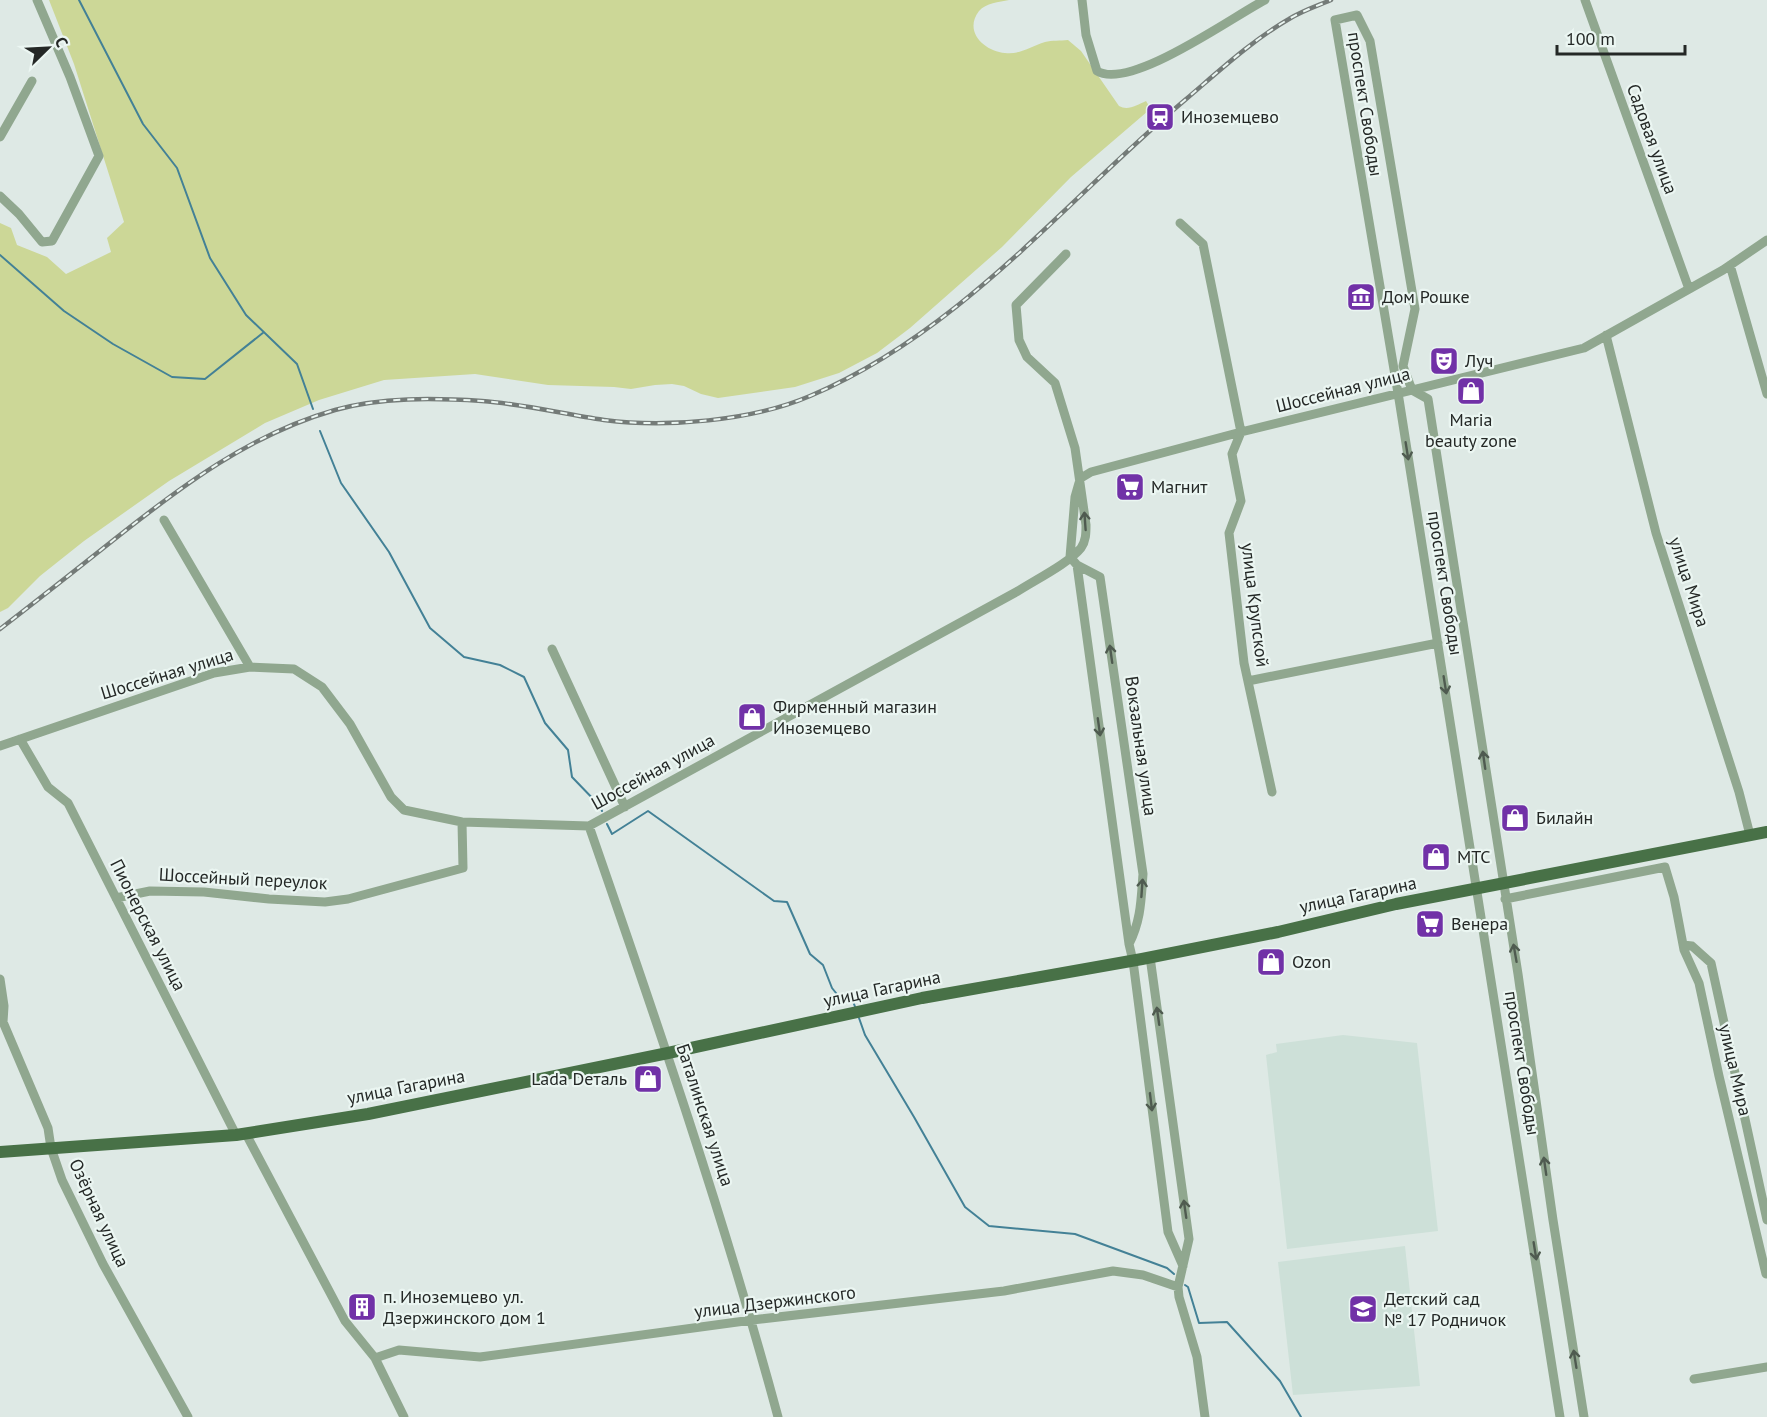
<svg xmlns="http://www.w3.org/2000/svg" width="1767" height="1417" viewBox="0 0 1767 1417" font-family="'PT Sans',sans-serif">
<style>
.built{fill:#cde0d8}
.green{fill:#ccd797}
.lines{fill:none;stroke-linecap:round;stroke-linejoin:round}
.stream{stroke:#438196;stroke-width:2}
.minor{stroke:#90a78f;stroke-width:9}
.major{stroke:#487147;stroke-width:12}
.rail-casing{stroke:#747b78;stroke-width:4.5}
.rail{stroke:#ebf6f2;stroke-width:2;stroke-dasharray:7;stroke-linecap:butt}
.oneway{stroke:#4f5b50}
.labels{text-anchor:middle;stroke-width:4.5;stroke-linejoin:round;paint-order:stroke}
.street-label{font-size:18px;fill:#242826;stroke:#ebf6f2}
.poi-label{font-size:18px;fill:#242826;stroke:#ebf6f2;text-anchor:start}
</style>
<rect width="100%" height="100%" fill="#dee9e5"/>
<!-- built -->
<path class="built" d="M 1343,1035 L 1417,1043 L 1438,1231 L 1287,1249 L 1266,1055 L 1277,1052 L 1276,1044 Z
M 1405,1246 L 1420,1386 L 1293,1395 L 1278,1262 Z"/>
<!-- green -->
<path class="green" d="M 49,0 L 1009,0 C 999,2 986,3 979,11 C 963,32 985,51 1005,53 C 1020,55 1031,46 1045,42 C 1052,40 1060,41 1068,40 L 1081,51 L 1119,106 C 1128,111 1137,105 1146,101 L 1149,106 L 1148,111 L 1071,177 L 1002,247 L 910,328 L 877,353 L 839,373 L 795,387 L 718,398 L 701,394 L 684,386 L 672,384 L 655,385 L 631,389 L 614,387 L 548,385 L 475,374 L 384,380 L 319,400 L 265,423 L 169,481 L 84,541 L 40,576 L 8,608 L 0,612 L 0,223 L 11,228 L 17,245 L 47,257 L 66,274 L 111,252 L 107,238 L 124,222 L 74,64 Z"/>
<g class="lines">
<!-- stream -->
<path class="stream" d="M 79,0 L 143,124 L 177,168 L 210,258 L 246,315 L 297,364 L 313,409
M 0,255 L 64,311 L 113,344 L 172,377 L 205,379 L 264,332
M 320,431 L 341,483 L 389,552 L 430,628 L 464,657 L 500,665 L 524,677 L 545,723 L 568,750 L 572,777 L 599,805 L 602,811
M 607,824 L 612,834 L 648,811 L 774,901 L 787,902 L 810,954 L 823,965 L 832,988 L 840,998 L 852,999 L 856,1009
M 859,1018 L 865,1035 L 914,1117 L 965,1207 L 989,1226 L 1075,1234 L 1167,1268 L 1174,1274
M 1185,1285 L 1188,1287 L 1199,1323 L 1227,1322 L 1280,1381 L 1301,1417"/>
<!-- minor -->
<path class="minor" d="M 1082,0 L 1086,35 L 1097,71 C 1130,91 1232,17 1265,0
M 1585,0 L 1689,289
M 0,137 L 32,81
M 0,196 L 19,214 L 42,242 L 52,241 L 99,156 L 70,77 L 37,0
M 1180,223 L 1203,244 L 1241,432 L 1232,454 L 1241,501 L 1229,533 L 1244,663 L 1272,792
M 1730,265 L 1767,394
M 1606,335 L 1656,533 L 1739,792 L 1750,835
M 1081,478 L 1091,472 L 1241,432 L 1584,348 L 1723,270 L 1767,240
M 1079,483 L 1075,497 L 1070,557 L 1077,565 L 1100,577 L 1143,874 C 1141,901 1141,920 1129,944
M 164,520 L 250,667
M 1077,565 L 1129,944 L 1133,961 L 1168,1232 L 1183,1266
M 552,649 L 625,807
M 1248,681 L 1438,643
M 20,739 L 48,787 L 68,803 L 236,1135
M 0,746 L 214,673 L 250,667 L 294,669 L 322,687 L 350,724 L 391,797 L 404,810 L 462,822 L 589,826 L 1018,591 C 1035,580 1069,563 1081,548 C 1086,541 1086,533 1086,525 L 1075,448 L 1055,383 L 1027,357 L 1019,340 L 1016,305 L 1066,254
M 589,826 C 657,1022 724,1217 778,1417
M 116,898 L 150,891 L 204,892 L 269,899 L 325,902 L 348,899 L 463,868 L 462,822
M 1505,899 L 1665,867 L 1674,897 L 1684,950 L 1699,983 L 1719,1076 L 1766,1274
M 1683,945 L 1692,946 L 1711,963 L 1767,1220
M 1150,957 L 1189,1239 L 1178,1287 L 1179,1297 L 1197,1357 L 1205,1417
M 0,979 L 4,1006 L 3,1022 L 48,1128 L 51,1148 L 62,1180 L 103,1264 L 188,1417
M 246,1134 L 345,1321 L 375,1358 L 404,1417
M 375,1358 L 399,1350 L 480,1357 L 752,1320 L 1004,1291 L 1113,1271 L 1143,1275 L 1178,1287
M 1694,1379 L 1767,1367
M 1560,1417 L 1399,399 L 1335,20 L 1357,15 L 1370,41 L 1415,309 L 1403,366 L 1412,390 L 1428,399 L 1518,974 L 1553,1220 L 1584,1417"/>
<!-- major -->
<path class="major" d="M 0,1152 L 236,1135 L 368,1114 L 668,1053 L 922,998 L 1142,959 L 1278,932 L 1396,904 L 1767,832"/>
<!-- rail casing -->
<g class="rail-casing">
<path id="rail" d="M 0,629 C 39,599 77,569 116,538 C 183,485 251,434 335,410 C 381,397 434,398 482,401 C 523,404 563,414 604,420 C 666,428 752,421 810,396 C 962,331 1062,204 1185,100 C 1218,72 1251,41 1289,19 C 1302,11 1317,6 1331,0"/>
</g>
<!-- rail -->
<use href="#rail" class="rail"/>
</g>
<!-- one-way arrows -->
<defs><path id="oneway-shaft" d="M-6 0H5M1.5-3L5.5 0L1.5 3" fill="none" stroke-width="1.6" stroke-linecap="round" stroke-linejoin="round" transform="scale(1.5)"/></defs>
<g class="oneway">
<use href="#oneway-shaft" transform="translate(1407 451) rotate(81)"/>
<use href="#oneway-shaft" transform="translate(1085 521) rotate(-94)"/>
<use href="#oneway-shaft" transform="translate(1111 654) rotate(-98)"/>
<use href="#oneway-shaft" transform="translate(1445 685) rotate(81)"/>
<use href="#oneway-shaft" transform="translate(1099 727) rotate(82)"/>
<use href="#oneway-shaft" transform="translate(1484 760) rotate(-98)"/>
<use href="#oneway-shaft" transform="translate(1142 888) rotate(-86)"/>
<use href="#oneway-shaft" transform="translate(1515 953) rotate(-100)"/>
<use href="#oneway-shaft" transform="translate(1158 1016) rotate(-98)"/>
<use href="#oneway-shaft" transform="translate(1151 1102) rotate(83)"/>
<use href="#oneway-shaft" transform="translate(1545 1166) rotate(-98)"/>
<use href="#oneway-shaft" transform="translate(1185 1209) rotate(-98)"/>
<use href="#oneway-shaft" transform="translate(1535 1251) rotate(81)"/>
<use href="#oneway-shaft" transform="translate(1575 1359) rotate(-99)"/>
</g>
<!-- icons -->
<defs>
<g id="station-square" transform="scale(1.5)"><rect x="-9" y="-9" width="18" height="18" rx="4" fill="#7131a7" stroke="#ebf6f2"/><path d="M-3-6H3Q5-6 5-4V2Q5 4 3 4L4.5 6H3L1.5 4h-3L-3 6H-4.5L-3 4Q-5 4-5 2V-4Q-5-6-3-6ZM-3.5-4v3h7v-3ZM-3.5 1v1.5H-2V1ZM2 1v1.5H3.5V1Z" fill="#fff"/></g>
<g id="museum-square" transform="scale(1.5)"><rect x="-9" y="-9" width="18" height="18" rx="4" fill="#7131a7" stroke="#ebf6f2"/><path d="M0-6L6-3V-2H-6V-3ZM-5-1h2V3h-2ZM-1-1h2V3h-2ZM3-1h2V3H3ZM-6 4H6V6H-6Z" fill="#fff"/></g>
<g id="theatre-square" transform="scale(1.5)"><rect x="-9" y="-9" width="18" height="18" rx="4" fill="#7131a7" stroke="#ebf6f2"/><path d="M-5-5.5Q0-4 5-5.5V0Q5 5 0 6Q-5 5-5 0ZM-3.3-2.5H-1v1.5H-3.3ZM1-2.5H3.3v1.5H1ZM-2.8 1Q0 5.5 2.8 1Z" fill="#fff"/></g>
<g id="shop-square" transform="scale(1.5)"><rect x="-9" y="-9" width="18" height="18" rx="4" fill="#7131a7" stroke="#ebf6f2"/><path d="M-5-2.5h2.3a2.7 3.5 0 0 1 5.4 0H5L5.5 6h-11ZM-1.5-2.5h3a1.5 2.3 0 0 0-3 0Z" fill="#fff"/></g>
<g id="supermarket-square" transform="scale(1.5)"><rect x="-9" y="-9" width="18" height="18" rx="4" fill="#7131a7" stroke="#ebf6f2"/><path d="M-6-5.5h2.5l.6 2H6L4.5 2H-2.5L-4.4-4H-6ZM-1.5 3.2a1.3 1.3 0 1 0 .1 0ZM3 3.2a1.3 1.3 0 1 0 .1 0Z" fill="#fff"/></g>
<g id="building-square" transform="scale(1.5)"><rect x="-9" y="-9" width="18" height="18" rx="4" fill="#7131a7" stroke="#ebf6f2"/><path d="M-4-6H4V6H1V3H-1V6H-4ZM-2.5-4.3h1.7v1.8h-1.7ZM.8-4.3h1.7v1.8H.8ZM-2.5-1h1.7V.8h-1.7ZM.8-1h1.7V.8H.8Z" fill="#fff"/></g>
<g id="school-square" transform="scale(1.5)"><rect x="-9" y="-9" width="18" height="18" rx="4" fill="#7131a7" stroke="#ebf6f2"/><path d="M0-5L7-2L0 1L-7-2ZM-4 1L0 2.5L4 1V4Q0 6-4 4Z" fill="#fff"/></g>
</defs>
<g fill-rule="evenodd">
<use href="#station-square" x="1160" y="117"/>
<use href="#museum-square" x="1361" y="297"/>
<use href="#theatre-square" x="1444" y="361"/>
<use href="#shop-square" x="1471" y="391"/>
<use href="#supermarket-square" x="1130" y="487"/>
<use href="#shop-square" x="752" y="717"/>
<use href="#shop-square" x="1515" y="818"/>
<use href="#shop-square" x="1436" y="857"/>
<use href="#supermarket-square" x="1430" y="924"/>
<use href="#shop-square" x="1271" y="962"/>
<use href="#shop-square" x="648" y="1079"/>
<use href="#building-square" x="362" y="1307"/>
<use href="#school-square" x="1363" y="1309"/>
</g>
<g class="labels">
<!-- street labels -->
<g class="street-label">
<text transform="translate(1365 104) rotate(81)" y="6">проспект Свободы</text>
<text transform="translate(1652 139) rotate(70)" y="6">Садовая улица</text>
<text transform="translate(1343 390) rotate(-14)" y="6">Шоссейная улица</text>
<text transform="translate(1689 582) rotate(72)" y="6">улица Мира</text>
<text transform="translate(1445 583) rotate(81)" y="6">проспект Свободы</text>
<text transform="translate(1255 605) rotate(83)" y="6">улица Крупской</text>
<text transform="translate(167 674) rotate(-17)" y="6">Шоссейная улица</text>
<text transform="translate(1141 746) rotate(82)" y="6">Вокзальная улица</text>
<text transform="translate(653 772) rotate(-29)" y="6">Шоссейная улица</text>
<text transform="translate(243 879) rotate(3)" y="6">Шоссейный переулок</text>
<text transform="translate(1358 895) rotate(-12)" y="6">улица Гагарина</text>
<text transform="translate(148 925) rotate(63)" y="6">Пионерская улица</text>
<text transform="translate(882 989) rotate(-12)" y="6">улица Гагарина</text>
<text transform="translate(1522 1063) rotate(81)" y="6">проспект Свободы</text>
<text transform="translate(1735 1070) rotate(77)" y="6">улица Мира</text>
<text transform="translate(406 1087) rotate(-11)" y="6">улица Гагарина</text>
<text transform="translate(705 1115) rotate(72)" y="6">Баталинская улица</text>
<text transform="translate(99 1213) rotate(65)" y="6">Озёрная улица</text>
<text transform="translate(775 1302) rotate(-7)" y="6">улица Дзержинского</text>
</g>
<!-- poi labels -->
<g class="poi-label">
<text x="1181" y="123">Иноземцево</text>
<text x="1382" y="303">Дом Рошке</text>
<text x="1465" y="367">Луч</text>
<text x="1471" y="426" text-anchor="middle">Maria<tspan x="1471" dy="21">beauty zone</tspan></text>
<text x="1151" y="493">Магнит</text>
<text x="773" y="713">Фирменный магазин<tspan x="773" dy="21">Иноземцево</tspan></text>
<text x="1536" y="824">Билайн</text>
<text x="1457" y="863">МТС</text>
<text x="1451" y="930">Венера</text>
<text x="1292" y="968">Ozon</text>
<text x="627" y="1085" text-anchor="end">Lada Dеталь</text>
<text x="383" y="1303">п. Иноземцево ул.<tspan x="383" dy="21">Дзержинского дом 1</tspan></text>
<text x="1384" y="1305">Детский сад<tspan x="1384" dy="21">№ 17 Родничок</tspan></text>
</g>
</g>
<!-- north arrow -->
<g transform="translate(48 48) rotate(66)" stroke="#ebf6f2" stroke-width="4.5" paint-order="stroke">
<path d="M0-4.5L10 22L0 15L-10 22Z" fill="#242826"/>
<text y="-9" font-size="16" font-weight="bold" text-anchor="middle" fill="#242826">С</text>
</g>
<!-- scale -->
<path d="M1557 45v9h128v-9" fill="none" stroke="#242826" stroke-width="3"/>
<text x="1566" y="45" font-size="18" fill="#242826" stroke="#ebf6f2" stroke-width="4.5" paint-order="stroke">100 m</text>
</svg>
